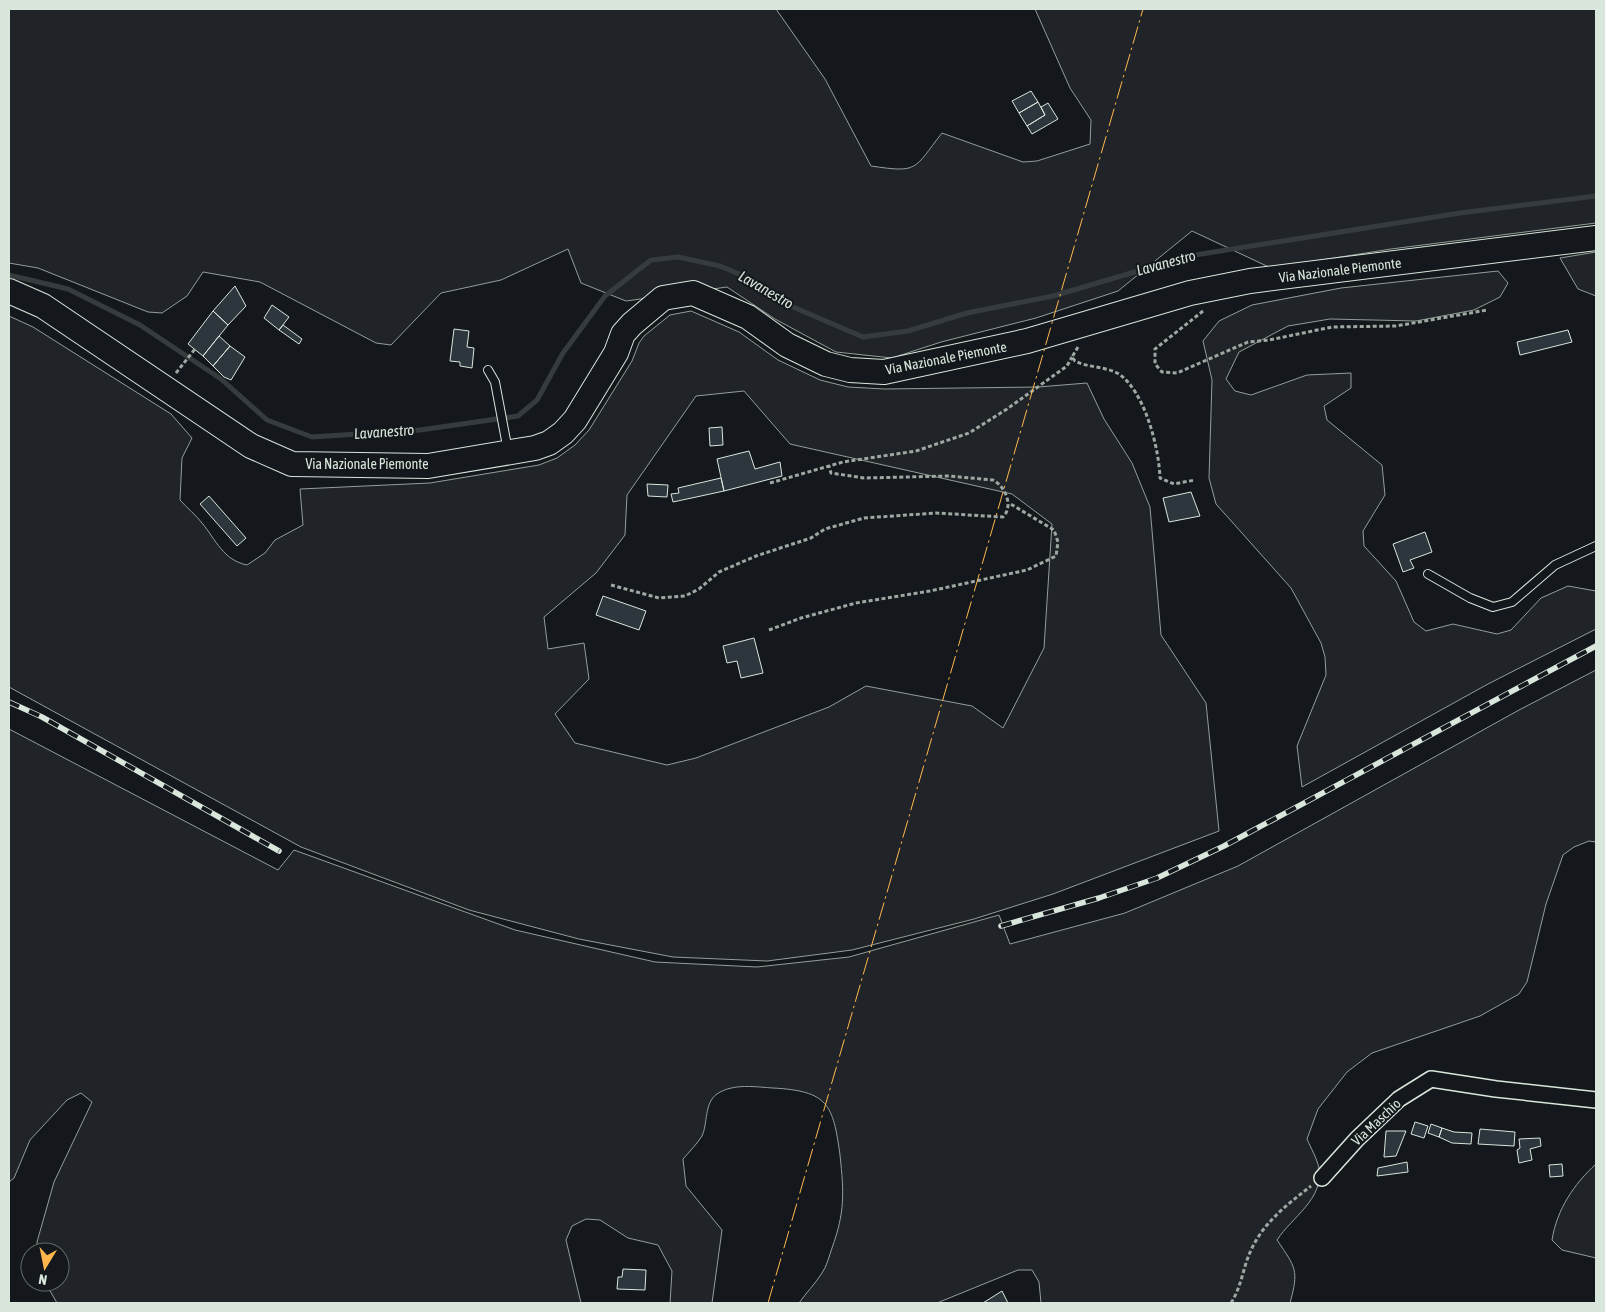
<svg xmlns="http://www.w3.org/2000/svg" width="1605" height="1312" viewBox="0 0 1605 1312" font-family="'Asap Condensed',sans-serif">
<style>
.green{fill:#202428;stroke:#939e99;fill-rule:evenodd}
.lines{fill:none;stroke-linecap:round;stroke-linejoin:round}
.stream{stroke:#363b3e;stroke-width:5}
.building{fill:#2c363c;stroke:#d8e6dc}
.service-casing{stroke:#d8e6dc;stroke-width:10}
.minor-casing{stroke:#d8e6dc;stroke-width:18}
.primary-casing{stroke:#d8e6dc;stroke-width:26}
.path{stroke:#9da8a2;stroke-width:3;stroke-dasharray:4 2.5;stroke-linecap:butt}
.service{stroke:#14181c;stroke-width:8}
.minor{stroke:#14181c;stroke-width:15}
.primary{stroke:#14181c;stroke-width:24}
.rail-casing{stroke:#d8e6dc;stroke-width:5.5}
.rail{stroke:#14181c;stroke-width:4;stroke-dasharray:11;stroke-linecap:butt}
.power{stroke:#ffb74d;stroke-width:1;stroke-dasharray:18 4 2.5 4;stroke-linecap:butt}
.labels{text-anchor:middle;stroke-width:4;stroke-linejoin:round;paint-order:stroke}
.street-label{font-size:14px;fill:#d8e6dc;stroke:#14181c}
.water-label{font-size:15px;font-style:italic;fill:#d8e6dc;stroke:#14181c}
</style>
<rect width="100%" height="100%" fill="#14181c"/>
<!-- green -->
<path class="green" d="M 9,9 L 776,9 L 825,79 L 871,166 C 919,173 913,170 942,133 L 1023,162 L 1037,161 L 1090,144 L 1091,120 L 1070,88 L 1035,9 L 1596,9 L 1596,223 L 1391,249 L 1271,268 L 1192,231 L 1118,291 L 1036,318 L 941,342 L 892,358 L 836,352 L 775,319 L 727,287 L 626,301 L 581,283 L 568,249 L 501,280 L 441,293 L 391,345 L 376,343 L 260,282 L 203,272 L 187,296 L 162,313 L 148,312 L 38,268 L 9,263 Z
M 1596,252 L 1596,296 L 1578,289 L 1560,258 Z
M 1498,271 L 1508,283 L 1500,297 L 1474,310 L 1416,321 L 1330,319 L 1288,326 L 1239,352 L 1226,379 L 1235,391 L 1251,395 L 1307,375 L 1351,373 L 1351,388 L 1324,406 L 1327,420 L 1382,465 L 1385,495 L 1363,531 L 1364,546 L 1396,581 L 1414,622 L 1426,631 L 1453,624 L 1497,634 L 1511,630 L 1541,598 L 1568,586 L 1596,591 L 1596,629 L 1488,684 L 1302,787 L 1297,746 L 1326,675 L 1325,657 L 1321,643 L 1291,588 L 1216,504 L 1209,478 L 1212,380 L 1203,341 L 1219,321 L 1252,305 L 1341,288 Z
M 691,311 L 739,332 L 778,360 L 820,380 L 848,387 L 885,389 L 1038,387 L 1087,383 L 1104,419 L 1132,463 L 1150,507 L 1161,635 L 1206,703 L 1219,831 L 1053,894 L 974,919 L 852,950 L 767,961 L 673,957 L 579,939 L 469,910 L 301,847 L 9,687 L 9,316 L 33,327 L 171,414 L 192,438 L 182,458 L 180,500 C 187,508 196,515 202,523 C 216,540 223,560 247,565 L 265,553 L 275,540 L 303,525 L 300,489 L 430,483 L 539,465 L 557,458 L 575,445 L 589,430 L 632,361 L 639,343 L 644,336 L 670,315 ZM 744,391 L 790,444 L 1012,494 L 1052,524 L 1044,648 L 1003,728 L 972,706 L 866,686 L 829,707 L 696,758 L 667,765 L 575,743 L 555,714 L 589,679 L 584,643 L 548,649 L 544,617 L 596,573 L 625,535 L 627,495 L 696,396 Z
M 1596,670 L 1596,842 L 1589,841 L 1574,847 L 1563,855 L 1546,904 L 1527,982 L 1519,994 L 1480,1016 L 1372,1053 L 1347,1072 L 1318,1109 L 1307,1139 C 1311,1148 1317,1159 1319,1168 C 1324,1199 1292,1217 1277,1240 C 1296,1268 1299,1270 1290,1303 L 1041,1303 L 1039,1282 L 1032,1270 L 1018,1270 L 937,1303 L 799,1303 C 806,1293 815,1284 822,1273 C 827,1266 829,1256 832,1248 C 845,1212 844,1193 840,1155 C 833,1104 828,1091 773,1088 C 756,1087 733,1083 717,1094 C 704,1103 708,1123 702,1136 C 697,1144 689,1152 683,1159 L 686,1186 L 722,1230 L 712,1303 L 670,1303 L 672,1271 L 658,1245 L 628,1238 L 600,1220 L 586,1219 L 572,1226 L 566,1240 L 581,1303 L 57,1303 L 45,1282 L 60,1282 L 60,1252 L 38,1252 L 37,1242 L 54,1182 L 92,1102 L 81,1093 L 67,1100 L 30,1140 L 14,1178 L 9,1182 L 9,729 L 278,870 L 294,850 L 515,930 L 655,962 L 757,967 L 849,957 L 999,915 L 1010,944 L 1125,913 L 1238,866 L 1519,710 Z
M 1596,1164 L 1596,1258 L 1562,1250 L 1552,1240 C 1557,1209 1574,1184 1596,1164 Z"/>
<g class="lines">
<!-- stream -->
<path class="stream" d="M 9,275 L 68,289 L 140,325 L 221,379 L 267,420 L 312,437 L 420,430 L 518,416 L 537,400 L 563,353 L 605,296 L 651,260 L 678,257 L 720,266 L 751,279 L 786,304 L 863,337 L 908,331 L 967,313 L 1053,296 L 1189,256 L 1460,213 L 1596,196"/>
</g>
<!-- building -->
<path class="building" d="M 1031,91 L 1038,102 L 1019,113 L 1012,101 Z
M 1038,102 L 1045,115 L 1027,126 L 1019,113 Z
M 1048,103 L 1058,119 L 1032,134 L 1027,126 L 1045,115 L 1041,107 Z
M 235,286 L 246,306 L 228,325 L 213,311 Z
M 272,305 L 289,317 L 279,330 L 264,318 Z
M 213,311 L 228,325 L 203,356 L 188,344 Z
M 283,325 L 302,339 L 299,344 L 279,330 Z
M 454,329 L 469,331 L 467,347 L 474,348 L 472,368 L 460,366 L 460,362 L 450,361 Z
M 1568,330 L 1572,342 L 1520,355 L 1517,342 Z
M 219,336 L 230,346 L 213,366 L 203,356 Z
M 230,346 L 245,357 L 231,380 L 224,377 L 213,366 Z
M 722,427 L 723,445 L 710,446 L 709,428 Z
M 749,451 L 755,469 L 780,462 L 782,476 L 724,491 L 717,459 Z
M 721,478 L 724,491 L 673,502 L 671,494 L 679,493 L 678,488 Z
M 647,484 L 668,485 L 667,497 L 648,496 Z
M 1191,492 L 1200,516 L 1169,522 L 1163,498 Z
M 209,496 L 246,538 L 237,546 L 200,504 Z
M 1425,532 L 1432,552 L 1410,560 L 1414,568 L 1403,572 L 1393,544 Z
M 603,596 L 646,611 L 639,630 L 596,615 Z
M 754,638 L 763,673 L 741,678 L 737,661 L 727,663 L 723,646 Z
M 1415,1122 L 1428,1126 L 1424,1138 L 1411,1134 Z
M 1431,1124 L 1442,1128 L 1439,1137 L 1428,1133 Z
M 1442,1128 L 1454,1132 L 1472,1133 L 1471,1144 L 1452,1143 L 1439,1137 Z
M 1480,1129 L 1515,1132 L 1514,1146 L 1478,1144 Z
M 1386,1131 L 1406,1131 L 1396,1156 L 1384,1157 Z
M 1540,1138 L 1541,1146 L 1530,1149 L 1532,1160 L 1519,1163 L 1517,1150 L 1520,1148 L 1519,1139 Z
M 1407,1162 L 1408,1172 L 1377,1176 L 1378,1168 Z
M 1562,1164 L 1563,1176 L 1550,1177 L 1549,1165 Z
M 623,1269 L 646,1270 L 645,1290 L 617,1289 L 618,1277 L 622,1277 Z
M 1002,1291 L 1008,1303 L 983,1303 Z"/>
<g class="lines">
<!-- service casing -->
<g class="service-casing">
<path id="service" d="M 488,370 L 495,382 L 508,451
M 1428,574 L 1470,598 L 1493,607 L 1512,602 L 1555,565 L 1596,546"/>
</g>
<!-- minor casing -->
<g class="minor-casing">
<path id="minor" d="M 1322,1178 L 1357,1139 L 1399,1099 L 1431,1079 L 1496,1089 L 1596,1100"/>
</g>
<!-- primary casing -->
<g class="primary-casing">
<path id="primary" d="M 9,291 L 43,306 L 251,446 L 292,464 L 428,466 L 535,448 L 549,443 L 563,433 L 575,420 L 616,353 L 623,334 L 632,324 L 663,298 L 693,293 L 748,317 L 787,345 L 826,364 L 850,370 L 884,372 L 1027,341 L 1190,293 L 1250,281 L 1596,238"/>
</g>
<!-- path -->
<path class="path" d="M 1203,311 L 1155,349 L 1155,364 L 1162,372 L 1177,373 L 1248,342 L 1269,340 L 1332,327 L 1396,326 L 1487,310
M 1078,347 L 1072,357 L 1075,361 C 1088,368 1105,366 1119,374 C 1145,392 1159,448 1160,478 L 1174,484 L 1195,480
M 176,373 L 195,349
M 770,483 L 843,462 L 916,451 L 969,433 L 1007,409 L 1067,366 L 1072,357
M 611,585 L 659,598 L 685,596 L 699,589 L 719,572 L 756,556 L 811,538 L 825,529 L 864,518 L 936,513 L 1003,517 C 1014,506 1005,486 993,480 L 949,476 L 864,478 L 831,473 L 829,466
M 769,630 L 801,618 L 856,603 L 930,591 L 1027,570 L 1056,556 L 1058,542 L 1054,530 L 1009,503
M 1231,1303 C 1242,1286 1243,1266 1252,1248 C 1265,1221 1288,1204 1311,1186"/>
<!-- service -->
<use href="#service" class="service"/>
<!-- minor -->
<use href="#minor" class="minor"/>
<!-- primary -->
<use href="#primary" class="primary"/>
<!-- rail casing -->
<g class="rail-casing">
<path id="rail" d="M 9,702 L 42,717 L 279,851
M 1001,926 L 1099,898 L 1157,878 L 1224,846 L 1596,646"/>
</g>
<!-- rail -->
<use href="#rail" class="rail"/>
<!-- power -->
<path class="power" d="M 768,1303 L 1143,9"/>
</g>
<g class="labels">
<!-- street labels -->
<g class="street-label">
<text transform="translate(1340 270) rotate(-7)" y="5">Via Nazionale Piemonte</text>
<text transform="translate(946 358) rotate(-11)" y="5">Via Nazionale Piemonte</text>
<text x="367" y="469">Via Nazionale Piemonte</text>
<text transform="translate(1376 1122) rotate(-43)" y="5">Via Maschio</text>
</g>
<!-- water labels -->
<g class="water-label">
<text transform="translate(1166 263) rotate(-15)" y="5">Lavanestro</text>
<text transform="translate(766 290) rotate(30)" y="5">Lavanestro</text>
<text transform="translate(384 432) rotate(-4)" y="5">Lavanestro</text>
</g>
</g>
<!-- border -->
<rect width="1605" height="1312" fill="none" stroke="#d8e6dc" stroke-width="20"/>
<!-- north arrow -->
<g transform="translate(45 1267) rotate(190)"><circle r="24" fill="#14181c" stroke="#626a69"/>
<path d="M0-4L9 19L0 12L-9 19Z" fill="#ffb74d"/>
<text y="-8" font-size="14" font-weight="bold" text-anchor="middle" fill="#d8e6dc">N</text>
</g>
</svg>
